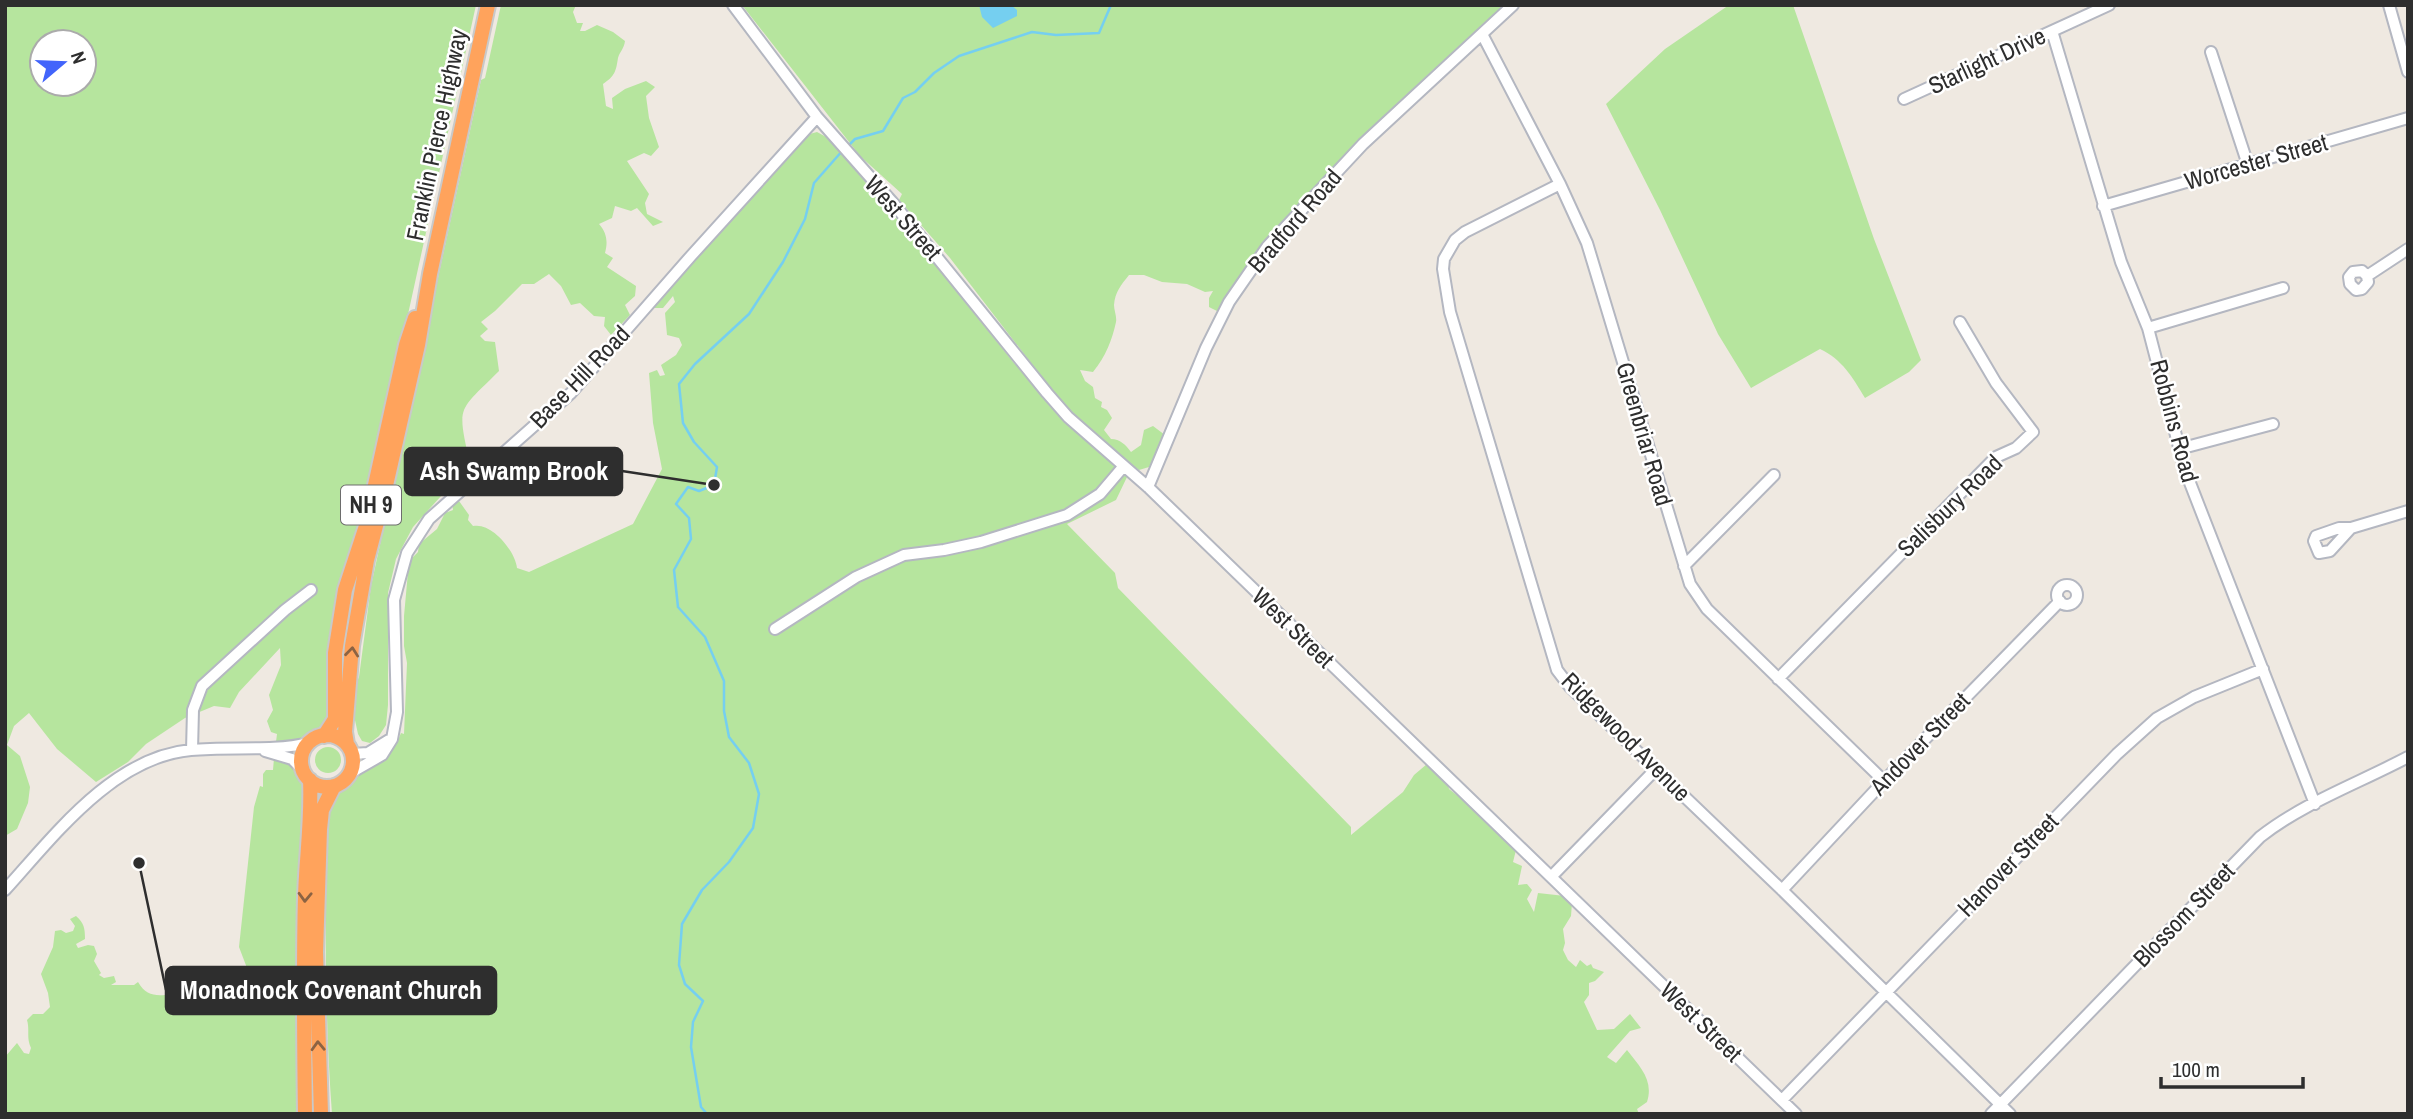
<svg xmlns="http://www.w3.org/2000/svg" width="2413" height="1119" viewBox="0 0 2413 1119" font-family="'Archivo Narrow',sans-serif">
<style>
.green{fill:#b6e59e;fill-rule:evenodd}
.water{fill:#75cff0}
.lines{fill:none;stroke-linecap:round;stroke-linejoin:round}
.stream{stroke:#75cff0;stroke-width:2.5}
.minor-casing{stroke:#b4b7c1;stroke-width:14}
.highway-casing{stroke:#c9c9c9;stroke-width:18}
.minor{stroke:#fff;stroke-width:10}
.highway{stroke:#ffa35c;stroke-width:14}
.oneway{stroke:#8c6343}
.labels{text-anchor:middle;stroke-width:5;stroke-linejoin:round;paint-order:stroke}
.shield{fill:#fff;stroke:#6d6d6d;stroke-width:2}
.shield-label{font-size:23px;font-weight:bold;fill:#2e2e2e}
.street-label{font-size:24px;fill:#2e2e2e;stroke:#fff}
.leader{fill:none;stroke:#2e2e2e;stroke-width:2.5}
.callout-dot{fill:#2e2e2e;stroke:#fff;stroke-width:2.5}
.callout{fill:#2e2e2e;stroke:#2e2e2e;stroke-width:2.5}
.callout-label{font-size:26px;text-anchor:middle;font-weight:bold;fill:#fff}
</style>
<rect width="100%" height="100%" fill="#efe9e1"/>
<!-- green -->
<path class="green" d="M 5,5 L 476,5 L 363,519 L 332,704 C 321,735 307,742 276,742 L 277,734 L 271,732 L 267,721 L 273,710 L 269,695 L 281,665 L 280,648 L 239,692 L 230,708 L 214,706 L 185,718 L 146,744 L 128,762 L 96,782 L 57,749 L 29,713 L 14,726 L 7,745 L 20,756 L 30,787 L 28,803 L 17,829 L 5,836 ZM 42,42 L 84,42 L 84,84 L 42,84 Z
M 501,5 L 576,5 L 573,12 L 577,23 L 583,23 L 580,31 L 585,31 L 597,25 L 613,32 L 625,41 C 624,49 620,51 618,58 C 616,71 615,76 603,84 L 606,106 L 613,109 L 612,98 L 625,89 L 646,81 L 655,87 L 646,96 L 649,118 L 659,147 L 651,156 L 644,153 L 627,161 L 649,194 L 645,203 L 647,214 L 663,222 L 653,226 L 637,208 L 631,211 L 615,206 L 612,218 L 599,224 C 607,233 608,242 605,253 L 613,258 L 607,267 L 636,286 L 635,296 L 625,305 L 630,315 L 611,335 L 604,326 L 605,317 L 594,316 L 580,303 L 571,305 L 561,286 L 549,274 L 534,284 L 522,284 L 495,311 L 481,322 L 488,329 L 480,336 L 485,341 L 495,342 L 499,371 C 457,413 457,404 470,464 L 413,527 L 396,559 L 388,593 L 388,705 L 386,725 L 379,736 L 370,743 L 362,741 L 358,734 L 353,711 L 353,692 L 359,677 L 371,586 L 481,80 L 485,78 Z
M 742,5 L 1508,5 L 1456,54 L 1433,70 L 1361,138 L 1286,217 L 1219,312 L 1209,307 L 1209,298 L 1213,291 L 1205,292 L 1187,284 L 1162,282 L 1144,275 L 1129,275 C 1121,285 1115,292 1114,305 C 1114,310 1117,317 1116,322 C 1112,340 1106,356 1093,372 L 1080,370 L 1085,381 L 1093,387 L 1095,398 L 1102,402 L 1101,407 L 1107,410 L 1112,418 L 1104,430 L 1111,439 C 1120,439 1126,445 1131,452 L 1141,445 L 1144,430 L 1153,426 L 1165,435 L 1149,467 L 1139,470 L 1120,457 L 1068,411 L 950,258 L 899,200 L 902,194 L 860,156 Z
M 1729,5 L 1793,5 L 1874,239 L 1921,360 L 1909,372 L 1865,398 C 1853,378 1842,359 1820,349 L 1751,388 L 1718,334 L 1660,210 L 1606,104 L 1665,49 Z
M 817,132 L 828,138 L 930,258 L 1014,363 L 1127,477 L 1116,500 L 1067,524 L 1115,573 L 1118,588 L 1351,827 L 1351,835 L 1403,792 L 1414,775 L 1427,764 L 1447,780 L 1449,789 L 1477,811 L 1516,850 L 1513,862 L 1522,866 L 1518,885 L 1527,884 L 1532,890 L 1527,899 L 1534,912 L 1538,893 L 1565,896 L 1572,903 L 1571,916 L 1563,929 L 1565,943 L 1563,950 L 1568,960 L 1576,967 L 1580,960 L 1587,966 L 1591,964 L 1593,968 L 1604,972 L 1595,981 L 1589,983 L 1589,995 L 1584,1002 L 1597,1030 L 1614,1029 L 1630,1014 L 1641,1028 L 1630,1031 L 1607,1057 L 1616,1063 L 1627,1050 C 1640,1067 1654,1080 1647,1102 L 1637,1109 L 1639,1114 L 332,1114 C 326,1034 325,952 326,872 C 326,852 322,826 329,808 C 342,771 389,769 401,733 L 404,734 L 407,663 L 404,646 L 404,616 L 409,561 L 418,552 L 419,544 L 437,529 L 445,513 L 453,510 L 452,503 L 459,501 L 469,515 L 468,520 L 473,526 C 492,522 515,551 517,568 L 529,572 L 633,524 L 662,469 L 653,423 L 649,373 L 657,370 L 660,376 L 665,375 L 661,365 L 676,355 L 682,345 L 679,338 L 667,335 L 665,313 L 675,302 L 673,296 L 663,308 L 652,308 L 731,216 L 745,205 L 798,144 L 806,135 Z
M315 760a13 13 0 1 1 26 0a13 13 0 1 1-26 0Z
M 274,758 L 296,767 L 307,785 L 307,820 L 299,868 L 298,899 L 296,1030 L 299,1114 L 5,1114 L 5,1057 L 17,1043 L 24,1053 L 29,1054 L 31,1048 C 26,1038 30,1030 27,1020 L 33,1014 L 43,1014 L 50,1007 L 48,993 L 41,974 L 53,947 L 55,931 L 61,930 L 66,933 L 73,931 L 75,926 L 70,919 L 76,916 C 84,923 85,928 85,939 L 76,944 L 78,948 L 88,945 L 94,946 L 97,954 L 94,961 L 101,973 L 99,975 L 104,978 L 114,976 L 116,982 L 111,985 L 134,985 L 138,982 C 145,994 153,996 165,995 L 168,989 L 173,992 L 176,987 L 185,983 L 187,989 L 206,994 L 212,992 C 217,1000 221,1003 230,1004 L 232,998 L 238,997 L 235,988 L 241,976 L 247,968 L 239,947 L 254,807 L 260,786 L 263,787 L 263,774 L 266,770 L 273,770 Z"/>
<!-- water -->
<path class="water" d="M 979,5 L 1011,5 L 1017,10 L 1017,16 L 993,28 L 982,17 Z"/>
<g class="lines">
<!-- stream -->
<path class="stream" d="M 848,146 L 855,139 L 883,131 L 903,98 L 915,92 L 934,73 L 959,56 L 1032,32 L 1056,35 L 1099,33 L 1111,5
M 707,1114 L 701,1107 L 691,1047 L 693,1022 L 703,1001 L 685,984 L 679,965 L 682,924 L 702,890 L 729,862 L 753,828 L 759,794 L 749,763 L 729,737 L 724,711 L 724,681 L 705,637 L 678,607 L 674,570 L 691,539 L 689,518 L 676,504 L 688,487 L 699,491 L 714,485 L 717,467 L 694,442 L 683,423 L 679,384 L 695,364 L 749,314 L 783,262 L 805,219 L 814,183 L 843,150"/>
<!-- minor casing -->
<g class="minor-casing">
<path id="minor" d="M 733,5 L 817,117 L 893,203 L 1047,393 L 1068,417 L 1148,487 L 1796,1114
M 2389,5 L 2408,72
M 2052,31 L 2121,262 L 2148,328 L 2185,470 L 2315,804
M 1482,34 L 1560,184 L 1587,243 L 1690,584 L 1707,609 L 1884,781
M 2211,52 L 2248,165
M 1904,99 L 2109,5
M 1560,184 L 1465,232 L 1455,240 L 1444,259 L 1443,269 L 1450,312 L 1557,670 L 1570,687 L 1782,890 L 2010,1114
M 2103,206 L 2408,118
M 2367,276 L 2362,271 L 2353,272 L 2349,277 L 2350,284 L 2356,290 L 2362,289 L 2368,282 L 2367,276 L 2408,249
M 2148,328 L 2283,288
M 2179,449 L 2273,424
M 1148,487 L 1206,348 L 1229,302 L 1267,247 L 1363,144 L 1513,5
M 2339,528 L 2351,528 L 2330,551 L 2319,553 L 2314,541 L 2316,536 Z
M 2351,528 L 2408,511
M 1684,566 L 1774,475
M2057 595a10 10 0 1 1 20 0a10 10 0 1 1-20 0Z
M 775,629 L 856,577 L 904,555 L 944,550 L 981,542 L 1067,515 L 1100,494 L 1123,467
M 1778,679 L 1996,457 L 2016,448 L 2033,432 L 1996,383 L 1960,322
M 192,750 L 193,710 L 202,686 L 285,610 L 311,590
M 265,751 L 292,759 L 303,770
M 352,754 L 368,753 L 389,740
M 349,774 L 382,755 L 392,739 L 397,712 L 394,600 L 407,553 L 429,519 L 571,393 L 691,256 L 817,117
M 1551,877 L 1656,769
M 5,890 C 54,836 113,757 191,750 C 229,746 271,752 309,743
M 1782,890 L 1884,781 L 2060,601
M 1782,1100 L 2117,754 L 2157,718 L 2194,697 L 2263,669
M 1991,1114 L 2260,837 C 2303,803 2359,783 2408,757"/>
</g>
<!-- highway casing -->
<g class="highway-casing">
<path id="highway" d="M301 761a26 26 0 1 1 52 0a26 26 0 1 1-52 0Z
M 324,736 L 335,719 L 335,653 L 345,590 L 366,526 L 406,345 L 415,318
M 347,744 L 345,732 L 352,646 L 367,560 L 382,503 L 418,345 L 430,274 L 488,5
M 305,1114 C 304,1042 303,970 305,898 C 306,858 312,820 310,780
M 321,1114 L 316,952 L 320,829 L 322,810 L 334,786"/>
</g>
<!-- minor -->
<use href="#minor" class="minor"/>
<!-- highway -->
<use href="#highway" class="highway"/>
</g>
<!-- one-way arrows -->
<defs><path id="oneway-chevron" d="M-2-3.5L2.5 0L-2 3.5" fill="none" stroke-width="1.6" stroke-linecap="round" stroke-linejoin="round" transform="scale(1.75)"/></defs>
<g class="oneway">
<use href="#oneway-chevron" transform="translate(352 652) rotate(-84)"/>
<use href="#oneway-chevron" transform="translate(305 897) rotate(92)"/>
<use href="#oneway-chevron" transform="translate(318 1046) rotate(-92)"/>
</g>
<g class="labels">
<!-- shield labels -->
<rect class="shield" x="341" y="485.5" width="60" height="39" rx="5"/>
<g class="shield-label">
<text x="371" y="513">NH 9</text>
</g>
<!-- street labels -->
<g class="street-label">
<text transform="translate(1987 61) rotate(-25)" y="8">Starlight Drive</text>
<text transform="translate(437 135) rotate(-78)" y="8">Franklin Pierce Highway</text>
<text transform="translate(2256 162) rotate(-16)" y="8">Worcester Street</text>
<text transform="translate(903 218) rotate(49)" y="8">West Street</text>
<text transform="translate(1295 221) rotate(-49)" y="8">Bradford Road</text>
<text transform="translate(580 377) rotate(-46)" y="8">Base Hill Road</text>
<text transform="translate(2174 421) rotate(75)" y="8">Robbins Road</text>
<text transform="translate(1644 434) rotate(74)" y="8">Greenbriar Road</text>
<text transform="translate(1950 506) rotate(-44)" y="8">Salisbury Road</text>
<text transform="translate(1293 628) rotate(44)" y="8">West Street</text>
<text transform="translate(1626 737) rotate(45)" y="8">Ridgewood Avenue</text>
<text transform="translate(1920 744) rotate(-46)" y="8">Andover Street</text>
<text transform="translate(2008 865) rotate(-46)" y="8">Hanover Street</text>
<text transform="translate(2184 915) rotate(-46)" y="8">Blossom Street</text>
<text transform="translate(1701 1022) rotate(44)" y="8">West Street</text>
</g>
</g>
<!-- callouts -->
<path class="leader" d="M714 485L622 471M139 863L166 990"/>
<g class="callout-dot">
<circle cx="714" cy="485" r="7"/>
<circle cx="139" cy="863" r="7"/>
</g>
<g class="callout">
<rect x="405" y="448" width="217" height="47" rx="7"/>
<rect x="166" y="967" width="330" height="47" rx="7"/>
</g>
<g class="callout-label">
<text x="514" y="480">Ash Swamp Brook</text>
<text x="331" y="999">Monadnock Covenant Church</text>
</g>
<!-- border -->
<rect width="2413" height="1119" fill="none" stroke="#2e2e2e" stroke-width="14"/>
<!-- north arrow -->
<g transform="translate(63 63) rotate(71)"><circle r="33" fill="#ffffff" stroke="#ababab" stroke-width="2"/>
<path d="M0-5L12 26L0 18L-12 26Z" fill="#4264fb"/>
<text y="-10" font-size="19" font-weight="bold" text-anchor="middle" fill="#2e2e2e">N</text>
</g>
<!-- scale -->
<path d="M2161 1077v10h142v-10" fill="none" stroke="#2e2e2e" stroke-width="3.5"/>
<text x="2172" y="1077" font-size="21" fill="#2e2e2e" stroke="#ffffff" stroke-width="5" paint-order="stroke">100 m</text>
</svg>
